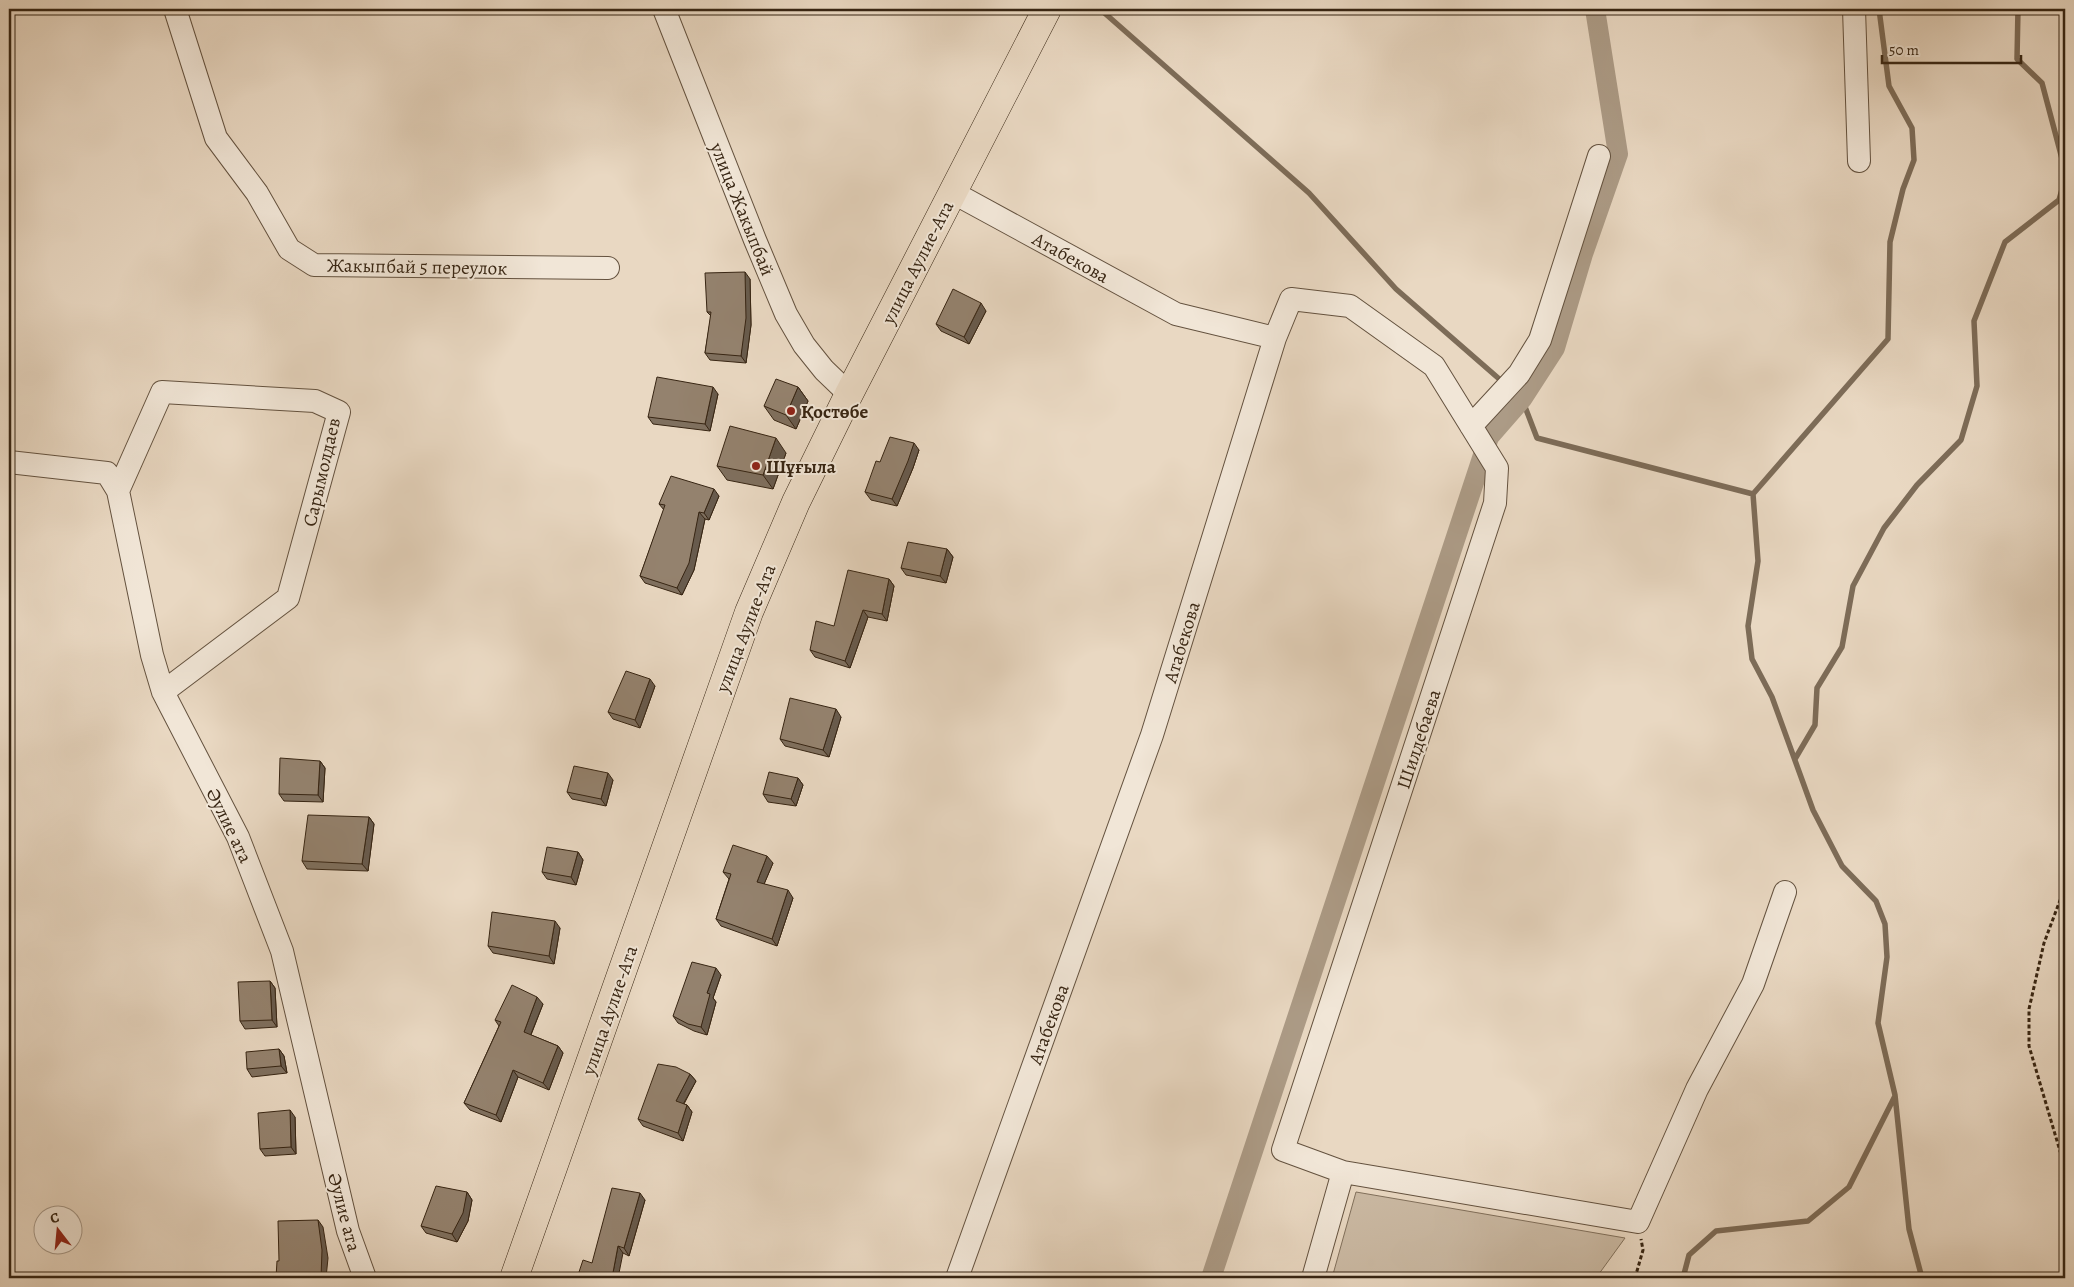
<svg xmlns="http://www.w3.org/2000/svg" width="2074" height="1287" viewBox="0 0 2074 1287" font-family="Alegreya,serif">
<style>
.green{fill:#cbbaa4;stroke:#81705c}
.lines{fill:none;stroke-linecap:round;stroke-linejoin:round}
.stream{stroke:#7d6c58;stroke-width:5.5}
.canal{stroke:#ac9b86;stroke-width:20}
.minor-casing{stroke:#64523f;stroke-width:24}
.major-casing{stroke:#372513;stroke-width:29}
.path{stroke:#372513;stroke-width:3;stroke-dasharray:4 2.5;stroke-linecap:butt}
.minor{stroke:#f1e6d7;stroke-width:22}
.major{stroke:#e9d8c2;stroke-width:28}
.wall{fill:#7f705f;stroke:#372513}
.shaded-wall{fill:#685b4d;stroke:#372513}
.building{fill:#94826e;stroke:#372513}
.poi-dot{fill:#8f2418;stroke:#f1e6d7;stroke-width:2}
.labels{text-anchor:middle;stroke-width:4;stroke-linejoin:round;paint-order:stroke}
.street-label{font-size:19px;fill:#372513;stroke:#f1e6d7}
.poi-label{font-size:19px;font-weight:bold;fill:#372513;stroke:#f1e6d7;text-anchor:start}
</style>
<rect width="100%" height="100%" fill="#e9d8c2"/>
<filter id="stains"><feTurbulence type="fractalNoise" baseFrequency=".004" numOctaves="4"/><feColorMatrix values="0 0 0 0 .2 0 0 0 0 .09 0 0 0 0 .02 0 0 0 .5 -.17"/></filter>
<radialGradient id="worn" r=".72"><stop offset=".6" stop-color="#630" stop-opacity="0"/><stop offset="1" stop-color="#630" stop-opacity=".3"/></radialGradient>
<!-- green -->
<path class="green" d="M 1356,1192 L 1625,1238 L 1596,1278 L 1332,1278 Z"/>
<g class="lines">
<!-- stream -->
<path class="stream" d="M 1100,9 L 1309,193 L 1396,289 L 1505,384
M 1879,9 L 1889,86 L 1912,128 L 1914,160 L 1903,189 L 1890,242 L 1888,339 L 1753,494 L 1758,561 L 1748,626 L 1752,659 L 1772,697 L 1813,810 L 1842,866 L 1876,901 L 1885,924 L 1887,957 L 1878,1023 L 1895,1095 L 1909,1229 L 1922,1278
M 2018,9 L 2017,59 L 2042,83 L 2065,170
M 1511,390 L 1522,399 L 1537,438 L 1753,494
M 1795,759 L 1815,725 L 1817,688 L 1842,647 L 1853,586 L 1884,528 L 1917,485 L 1961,440 L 1977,386 L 1974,321 L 2005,242 L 2059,200 L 2065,179
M 1683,1278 L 1689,1255 L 1716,1231 L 1808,1221 L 1849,1187 L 1895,1096"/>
<!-- canal -->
<path class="canal" d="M 1211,1278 L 1489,437 L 1522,399 L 1555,348 L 1583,254 L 1618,154 L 1595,9"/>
<!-- minor casing -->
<g class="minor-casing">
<path id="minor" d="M 175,9 L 216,138 L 257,193 L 289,249 L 314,265 L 608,268
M 664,9 L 755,240 L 786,314 L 804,345 L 824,370 L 849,394
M 1854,9 L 1859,161
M 952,192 L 1176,314 L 1275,338 L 1152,735 L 957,1278
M 1275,338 L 1291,299 L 1350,306 L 1434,366 L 1497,468 L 1495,503 L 1283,1150 L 1343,1172 L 1313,1278
M 1471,426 L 1519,374 L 1540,340 L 1599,156
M 9,462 L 107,473 L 118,491 L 152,655 L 163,692 L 238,837 L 282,951 L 348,1231 L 365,1278
M 118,491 L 162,392 L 315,401 L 339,412 L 288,598 L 163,692
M 1343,1172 L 1638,1222 L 1697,1089 L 1753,984 L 1785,892"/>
</g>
<!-- major casing -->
<g class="major-casing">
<path id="major" d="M 514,1278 L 749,612 L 796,502 L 849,394 L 1047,9"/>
</g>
<!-- path -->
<path class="path" d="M 2065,887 L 2044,943 L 2029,1009 L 2029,1046 L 2065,1168
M 1635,1278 L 1643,1250 L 1641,1239"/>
<!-- minor -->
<use href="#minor" class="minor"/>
<!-- major -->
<use href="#major" class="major"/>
</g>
<!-- wall -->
<path class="wall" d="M 750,279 L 751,325 L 746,363 L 710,360 L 705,353 L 711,316 L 707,312 Z
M 986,311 L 969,344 L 941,331 L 936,324 Z
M 798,387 L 808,401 L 796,429 L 774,420 L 764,406 Z
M 718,394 L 710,431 L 653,424 L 648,417 Z
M 919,450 L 913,468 L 897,506 L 871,500 L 865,492 L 880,462 Z
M 786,453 L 773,489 L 727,480 L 717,466 Z
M 719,496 L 709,520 L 705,519 L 694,570 L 682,595 L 645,583 L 640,576 L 664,510 L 659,504 Z
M 947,549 L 953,557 L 946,583 L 906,575 L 901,568 Z
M 889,579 L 894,586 L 887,621 L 868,617 L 850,668 L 815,657 L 810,650 L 834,626 Z
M 655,686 L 640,728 L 613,719 L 608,712 Z
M 841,717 L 829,757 L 785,746 L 780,739 Z
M 320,761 L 325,768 L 323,802 L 284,801 L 279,794 Z
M 798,778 L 803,785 L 796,806 L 768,802 L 763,794 Z
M 613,780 L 606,806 L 572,799 L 567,792 Z
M 369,817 L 374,824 L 368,871 L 307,869 L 302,861 Z
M 578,852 L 583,860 L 576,885 L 547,879 L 542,872 Z
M 773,863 L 764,884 L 793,898 L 777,946 L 721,926 L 716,919 L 729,879 L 723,872 Z
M 560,928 L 554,964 L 493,953 L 488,946 Z
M 721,975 L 713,998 L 716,1002 L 707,1035 L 694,1031 L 678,1023 L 673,1016 Z
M 270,981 L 275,988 L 277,1027 L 245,1029 L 240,1021 Z
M 543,1004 L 531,1035 L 558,1046 L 563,1053 L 549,1090 L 518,1077 L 501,1122 L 470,1110 L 464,1103 L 499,1026 L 495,1020 Z
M 279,1049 L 284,1056 L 287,1073 L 252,1077 L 247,1069 Z
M 690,1074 L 696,1081 L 684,1104 L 687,1105 L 692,1112 L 683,1141 L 643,1126 L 638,1119 Z
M 295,1117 L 296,1154 L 265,1156 L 260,1149 Z
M 467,1192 L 472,1200 L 468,1221 L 457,1242 L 426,1233 L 421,1226 Z
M 645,1200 L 629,1256 L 623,1253 L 592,1263 Z"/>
<!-- shaded-wall -->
<path class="shaded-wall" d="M 745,272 L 750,279 L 751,325 L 746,363 L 741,356 Z
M 981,303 L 986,311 L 969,344 L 964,337 Z
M 713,387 L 718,394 L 710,431 L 705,424 Z
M 798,387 L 808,401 L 796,429 L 786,415 Z
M 776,438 L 786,453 L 773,489 L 763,475 Z
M 914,443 L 919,450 L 913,468 L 897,506 L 892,499 Z
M 714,489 L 719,496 L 709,520 L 704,513 Z
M 699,512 L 705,519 L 694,570 L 682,595 L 677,588 Z
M 947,549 L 953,557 L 946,583 L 940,576 Z
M 889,579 L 894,586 L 887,621 L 882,614 Z
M 863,610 L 868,617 L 850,668 L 845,661 Z
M 650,679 L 655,686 L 640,728 L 635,720 Z
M 836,709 L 841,717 L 829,757 L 823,750 Z
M 320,761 L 325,768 L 323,802 L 318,795 Z
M 608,773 L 613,780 L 606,806 L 601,799 Z
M 798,778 L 803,785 L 796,806 L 791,799 Z
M 369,817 L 374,824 L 368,871 L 362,864 Z
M 578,852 L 583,860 L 576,885 L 571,877 Z
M 767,856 L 773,863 L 762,889 L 757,882 Z
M 788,890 L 793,898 L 777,946 L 772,939 Z
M 555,921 L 560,928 L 554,964 L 549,956 Z
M 716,968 L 721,975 L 713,998 L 716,1002 L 707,1035 L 701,1027 L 707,993 Z
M 270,981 L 275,988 L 277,1027 L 272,1020 Z
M 537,997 L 543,1004 L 529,1039 L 524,1032 Z
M 558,1046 L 563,1053 L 549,1090 L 543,1083 Z
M 279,1049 L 284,1056 L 287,1073 L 281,1066 Z
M 513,1070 L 518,1077 L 501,1122 L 496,1115 Z
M 690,1074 L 696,1081 L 681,1108 L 676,1101 Z
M 687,1105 L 692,1112 L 683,1141 L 678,1133 Z
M 290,1110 L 295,1117 L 296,1154 L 291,1147 Z
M 467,1192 L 472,1200 L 468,1221 L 457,1242 L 452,1234 Z
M 640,1193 L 645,1200 L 629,1256 L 624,1248 Z
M 318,1220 L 323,1227 L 328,1258 L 326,1278 L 321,1278 Z
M 618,1246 L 623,1253 L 618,1278 L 612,1278 Z"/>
<!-- building -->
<path class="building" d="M 745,272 L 746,318 L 741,356 L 705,353 L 711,312 L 707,312 L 705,273 Z
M 953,289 L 981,303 L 964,337 L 936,324 Z
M 657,377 L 713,387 L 705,424 L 648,417 Z
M 776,379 L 798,387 L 786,415 L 764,406 Z
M 730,426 L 776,438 L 763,475 L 717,466 Z
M 890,437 L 914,443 L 908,461 L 892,499 L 865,492 L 876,461 L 880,462 Z
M 671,476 L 714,489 L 704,513 L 699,512 L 689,563 L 677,588 L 640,576 L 665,505 L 659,504 Z
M 908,542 L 947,549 L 940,576 L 901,568 Z
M 848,570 L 889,579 L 882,614 L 863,610 L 845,661 L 810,650 L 816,621 L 834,626 Z
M 626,671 L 650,679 L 635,720 L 608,712 Z
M 790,698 L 836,709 L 823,750 L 780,739 Z
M 280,758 L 320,761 L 318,795 L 279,794 Z
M 574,766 L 608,773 L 601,799 L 567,792 Z
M 769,772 L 798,778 L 791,799 L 763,794 Z
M 308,815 L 369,817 L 362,864 L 302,861 Z
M 733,845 L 767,856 L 757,882 L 788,890 L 772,939 L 716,919 L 731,874 L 723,872 Z
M 547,847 L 578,852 L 571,877 L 542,872 Z
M 492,912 L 555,921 L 549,956 L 488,946 Z
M 692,962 L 716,968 L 707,993 L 710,994 L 701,1027 L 688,1024 L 673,1016 Z
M 270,981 L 272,1020 L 240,1021 L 238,982 Z
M 512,985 L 537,997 L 524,1032 L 558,1046 L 543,1083 L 513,1070 L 496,1115 L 464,1103 L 501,1022 L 495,1020 Z
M 279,1049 L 281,1066 L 247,1069 L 246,1052 Z
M 658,1064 L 676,1067 L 690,1074 L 676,1101 L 687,1105 L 678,1133 L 638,1119 Z
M 290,1110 L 291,1147 L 260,1149 L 258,1113 Z
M 436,1186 L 467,1192 L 463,1213 L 452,1234 L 421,1226 Z
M 612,1188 L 640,1193 L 624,1248 L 618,1246 L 612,1278 L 577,1278 L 583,1260 L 592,1263 Z
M 318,1220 L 322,1250 L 321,1278 L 276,1278 L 277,1261 L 279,1261 L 278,1221 Z"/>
<!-- markers -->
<g class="poi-dot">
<circle cx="791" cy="411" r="5"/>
<circle cx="756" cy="466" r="5"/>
</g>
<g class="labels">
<!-- street labels -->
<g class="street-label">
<text transform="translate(743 209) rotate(68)" y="7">улица Жакыпбай</text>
<text transform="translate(1071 257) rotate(29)" y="7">Атабекова</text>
<text transform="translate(917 262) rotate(-63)" y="7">улица Аулие-Ата</text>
<text transform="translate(417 266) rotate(1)" y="7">Жакыпбай 5 переулок</text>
<text transform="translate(321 472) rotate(-77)" y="7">Сарымолдаев</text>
<text transform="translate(745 628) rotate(-69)" y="7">улица Аулие-Ата</text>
<text transform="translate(1181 642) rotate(-73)" y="7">Атабекова</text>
<text transform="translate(1418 739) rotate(-72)" y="7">Шилдебаева</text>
<text transform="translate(230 825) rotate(64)" y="7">Әулие ата</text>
<text transform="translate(609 1010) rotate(-71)" y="7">улица Аулие-Ата</text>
<text transform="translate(1048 1024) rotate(-70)" y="7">Атабекова</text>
<text transform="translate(345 1212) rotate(75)" y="7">Әулие ата</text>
</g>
<!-- poi labels -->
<g class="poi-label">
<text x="801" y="418">Қостөбе</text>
<text x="766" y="473">Шұғыла</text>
</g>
</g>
<!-- margin -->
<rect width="2074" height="1287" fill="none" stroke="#e9d8c2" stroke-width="30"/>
<rect x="10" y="10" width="2054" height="1267" fill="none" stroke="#372513" stroke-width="2.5"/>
<rect x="15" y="15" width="2044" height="1257" fill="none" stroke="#372513"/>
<!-- north arrow -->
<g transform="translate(58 1230) rotate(344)"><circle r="24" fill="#f1e6d7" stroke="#a79989"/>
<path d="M0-4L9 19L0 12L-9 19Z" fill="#8f2418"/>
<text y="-8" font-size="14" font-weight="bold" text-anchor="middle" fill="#372513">С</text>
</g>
<!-- scale -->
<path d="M1882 55v8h139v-8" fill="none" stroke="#372513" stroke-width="2.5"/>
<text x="1889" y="55" font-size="15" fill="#372513" stroke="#f1e6d7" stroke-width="4" paint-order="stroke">50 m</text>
<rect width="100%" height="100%" filter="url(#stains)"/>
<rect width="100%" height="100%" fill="url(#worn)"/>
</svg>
